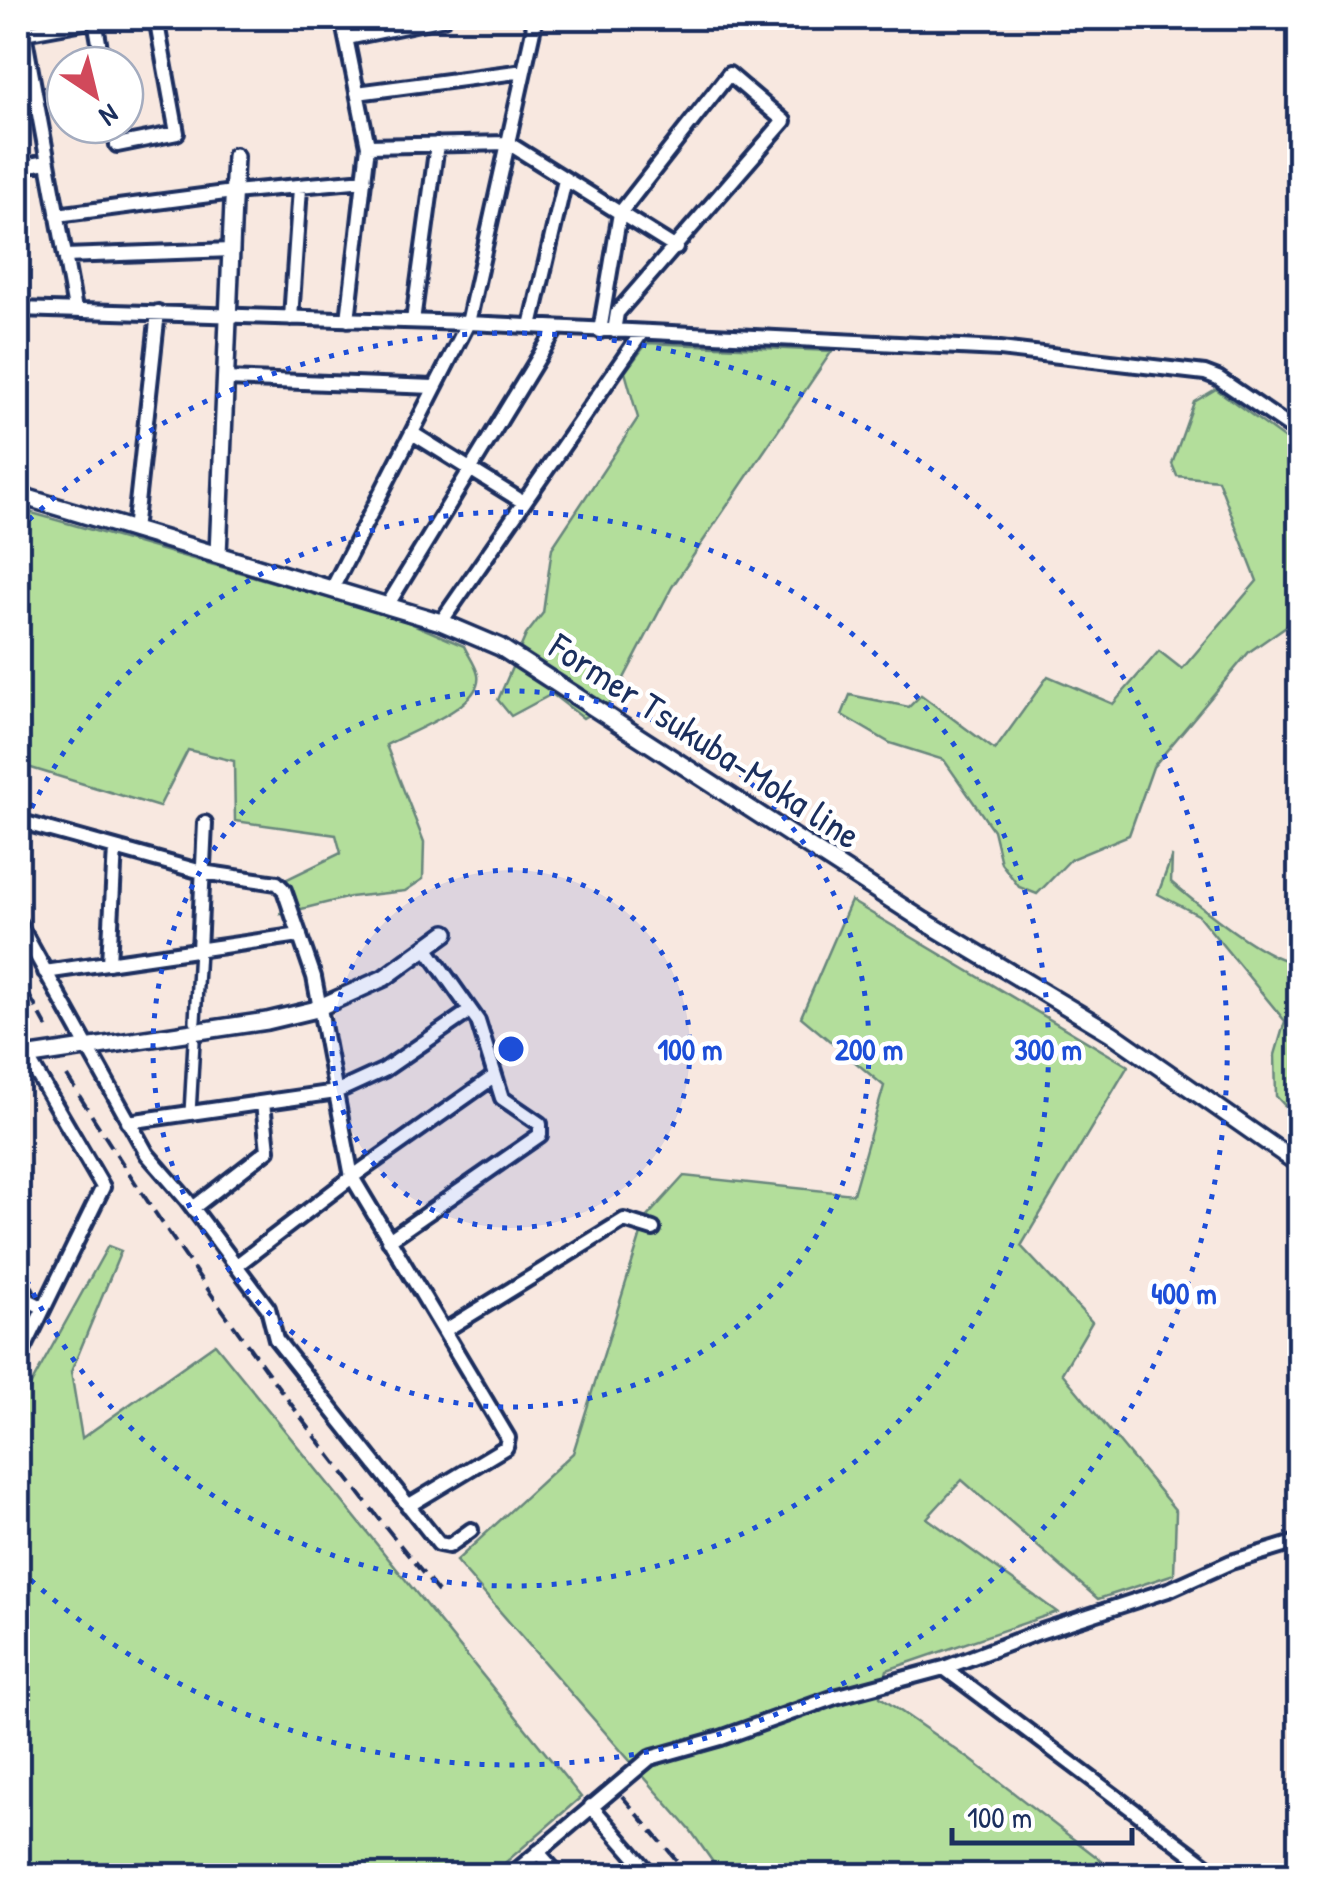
<svg xmlns="http://www.w3.org/2000/svg" width="1317" height="1893" viewBox="0 0 1317 1893" font-family="'Patrick Hand',sans-serif">
<style>
.green{fill:#b3de9b;stroke:#67867c;stroke-width:2.5}
.lines{fill:none;stroke-linecap:round;stroke-linejoin:round}
.pedestrian-casing{stroke:#1b2f5e;stroke-width:16}
.minor-casing{stroke:#1b2f5e;stroke-width:20}
.tertiary-casing{stroke:#1b2f5e;stroke-width:22}
.pedestrian{stroke:#fff;stroke-width:9}
.minor{stroke:#fff;stroke-width:12}
.tertiary{stroke:#fff;stroke-width:15}
.rail{stroke:#1b2f5e;stroke-width:4;stroke-dasharray:15 8;stroke-linecap:butt}
.ring{fill:none;stroke:#1d4ed8;stroke-width:5;stroke-dasharray:5 10}
.labels{text-anchor:middle;stroke-width:9;stroke-linejoin:round;paint-order:stroke}
.street-label{font-size:38px;fill:#1b2f5e;stroke:#fff}
.centre{fill:#1d4ed8;stroke:#fff;stroke-width:5}
.ring-label{font-size:30px;text-anchor:middle;font-weight:bold;fill:#1d4ed8;stroke:#fff;stroke-width:9;stroke-linejoin:round;paint-order:stroke}
</style>
<rect width="100%" height="100%" fill="#f8e8e0"/>
<filter id="ink" filterUnits="userSpaceOnUse"><feTurbulence type="fractalNoise" baseFrequency=".01" numOctaves="2"/><feDisplacementMap in="SourceGraphic" scale="20" xChannelSelector="R" yChannelSelector="G"/><feConvolveMatrix kernelMatrix="1 2 1 2 8 2 1 2 1" color-interpolation-filters="sRGB"/></filter>
<g filter="url(#ink)">
<!-- green -->
<path class="green" d="M 647,343 L 832,351 L 672,587 L 612,701 L 583,718 L 552,694 L 511,716 L 498,700 L 526,635 L 543,613 L 552,548 L 638,418 L 625,372 Z
M 1216,389 L 1293,445 L 1300,469 L 1299,617 L 1249,652 L 1153,767 L 1129,835 L 1071,859 L 1037,894 L 1019,887 L 1001,863 L 993,830 L 944,760 L 890,743 L 842,715 L 850,695 L 909,707 L 921,695 L 995,750 L 1048,676 L 1113,704 L 1159,651 L 1182,669 L 1257,581 L 1218,480 L 1177,476 L 1172,464 L 1194,402 Z
M 18,509 L 399,618 L 464,646 C 468,655 476,665 478,675 C 484,706 409,732 386,745 L 424,842 L 423,879 L 405,891 L 350,897 L 281,914 L 287,879 L 341,853 L 336,835 L 235,821 L 234,761 L 188,750 L 159,807 L 18,764 Z
M 1172,856 L 1171,882 C 1198,905 1267,962 1299,963 L 1299,1121 L 1276,1096 L 1275,1055 L 1285,1021 L 1198,915 L 1158,894 Z
M 851,901 L 1128,1066 L 1021,1246 L 1092,1322 L 1062,1373 L 1176,1511 L 1174,1574 L 1098,1599 L 962,1480 L 927,1518 L 1057,1612 L 887,1670 L 880,1697 L 971,1760 L 1120,1875 L 722,1875 L 691,1831 L 456,1561 L 573,1453 L 646,1218 L 684,1176 L 853,1194 L 884,1086 L 801,1017 Z
M 108,1246 L 121,1251 L 71,1372 L 82,1438 L 215,1344 L 581,1797 L 491,1875 L 18,1875 L 18,1408 Z"/>
<g class="lines">
<!-- pedestrian casing -->
<g class="pedestrian-casing">
<path id="pedestrian" d="M 195,1021 L 199,950
M 190,1113 L 194,1042"/>
</g>
<!-- minor casing -->
<g class="minor-casing">
<path id="minor" d="M 342,18 L 368,146 L 348,320
M 95,20 L 103,65
M 24,33 L 75,309
M 18,34 L 106,18
M 347,38 L 444,18
M 357,93 L 524,71
M 114,125 L 117,145 L 177,133 L 156,18
M 368,146 L 508,143 L 676,248
M 18,167 L 47,162
M 57,215 L 233,192 L 365,180
M 65,256 L 232,250
M 18,309 L 468,323 L 1000,349 L 1205,373 L 1218,378 L 1300,434
M 291,318 L 300,188
M 413,321 L 437,144
M 531,326 L 565,180
M 600,331 L 620,213 L 729,74 L 784,121 L 617,313 L 614,331
M 225,379 L 434,387
M 412,433 L 523,502
M 134,531 L 158,312
M 332,589 L 468,323 L 534,26 L 530,18
M 387,606 L 556,329
M 441,622 L 642,332
M 18,821 L 202,872 L 277,883 L 284,890 L 314,977 L 352,1177 L 508,1438 L 506,1447 L 408,1506
M 18,922 L 147,1154 L 187,1200 L 268,1308 L 276,1339 L 439,1544 L 449,1546 L 471,1530
M 199,950 L 205,823
M 109,963 L 115,848
M 45,972 L 300,935
M 18,1041 L 103,1187 L 18,1361
M 128,1122 L 336,1092 L 384,1070 L 464,1015
M 193,1208 L 268,1150 L 263,1103
M 389,1240 L 540,1135 L 540,1124 L 502,1098 L 478,1021 L 427,949
M 237,1265 L 352,1177 L 495,1076
M 18,1287 L 26,1292 L 28,1300 L 44,1308
M 444,1331 L 624,1220 L 653,1229
M 944,1668 L 1221,1876
M 591,1806 L 652,1876
M 538,1852 L 559,1876
M 510,1876 L 650,1758 L 721,1738 L 835,1697 L 944,1668 L 1039,1632 L 1171,1589 L 1231,1562 L 1300,1541"/>
</g>
<!-- tertiary casing -->
<g class="tertiary-casing">
<path id="tertiary" d="M 18,495 L 441,622 L 500,647 L 924,921 L 1111,1033 L 1300,1165
M 218,554 L 235,156
M 18,1058 L 267,1021 L 313,1010 L 384,978 L 446,933"/>
</g>
<!-- pedestrian -->
<use href="#pedestrian" class="pedestrian"/>
<!-- minor -->
<use href="#minor" class="minor"/>
<!-- tertiary -->
<use href="#tertiary" class="tertiary"/>
<!-- rail -->
<path class="rail" d="M 18,975 L 48,1029
M 67,1076 C 179,1257 304,1428 439,1593
M 622,1796 L 690,1876"/>
</g>
</g>
<!-- distance rings -->
<circle cx="511" cy="1049" r="179" fill="#1d4ed8" fill-opacity=".12"/>
<g class="ring">
<circle cx="511" cy="1049" r="179"/>
<circle cx="511" cy="1049" r="358"/>
<path d="M19 835A537 537 0 1 1 19 1263"/>
<path d="M18 530A716 716 0 1 1 18 1568"/>
</g>
<g class="labels">
<!-- street labels -->
<g class="street-label">
<text transform="translate(705 741) rotate(33)" y="13">Former Tsukuba-Moka line</text>
</g>
</g>
<circle cx="511" cy="1049" r="15" class="centre"/>
<g class="ring-label">
<text x="690" y="1060">100 m</text>
<text x="869" y="1060">200 m</text>
<text x="1048" y="1060">300 m</text>
<text x="1184" y="1304">400 m</text>
</g>
<!-- margin -->
<rect width="1317" height="1893" fill="none" stroke="#fff" stroke-width="60"/>
<rect x="30" y="30" width="1257" height="1833" fill="none" stroke="#1b2f5e" stroke-width="4" filter="url(#ink)"/>
<!-- north arrow -->
<g transform="translate(95 95) rotate(145)"><circle r="48" fill="#ffffff" stroke="#a4acbf" stroke-width="2.5"/>
<path d="M0-8L18 38L0 25L-18 38Z" fill="#d1495b"/>
<text y="-15" font-size="28" font-weight="bold" text-anchor="middle" fill="#1b2f5e">N</text>
</g>
<!-- scale -->
<path d="M952 1828v15h180v-15" fill="none" stroke="#1b2f5e" stroke-width="5"/>
<text x="967" y="1828" font-size="30" fill="#1b2f5e" stroke="#ffffff" stroke-width="8" paint-order="stroke">100 m</text>
</svg>
